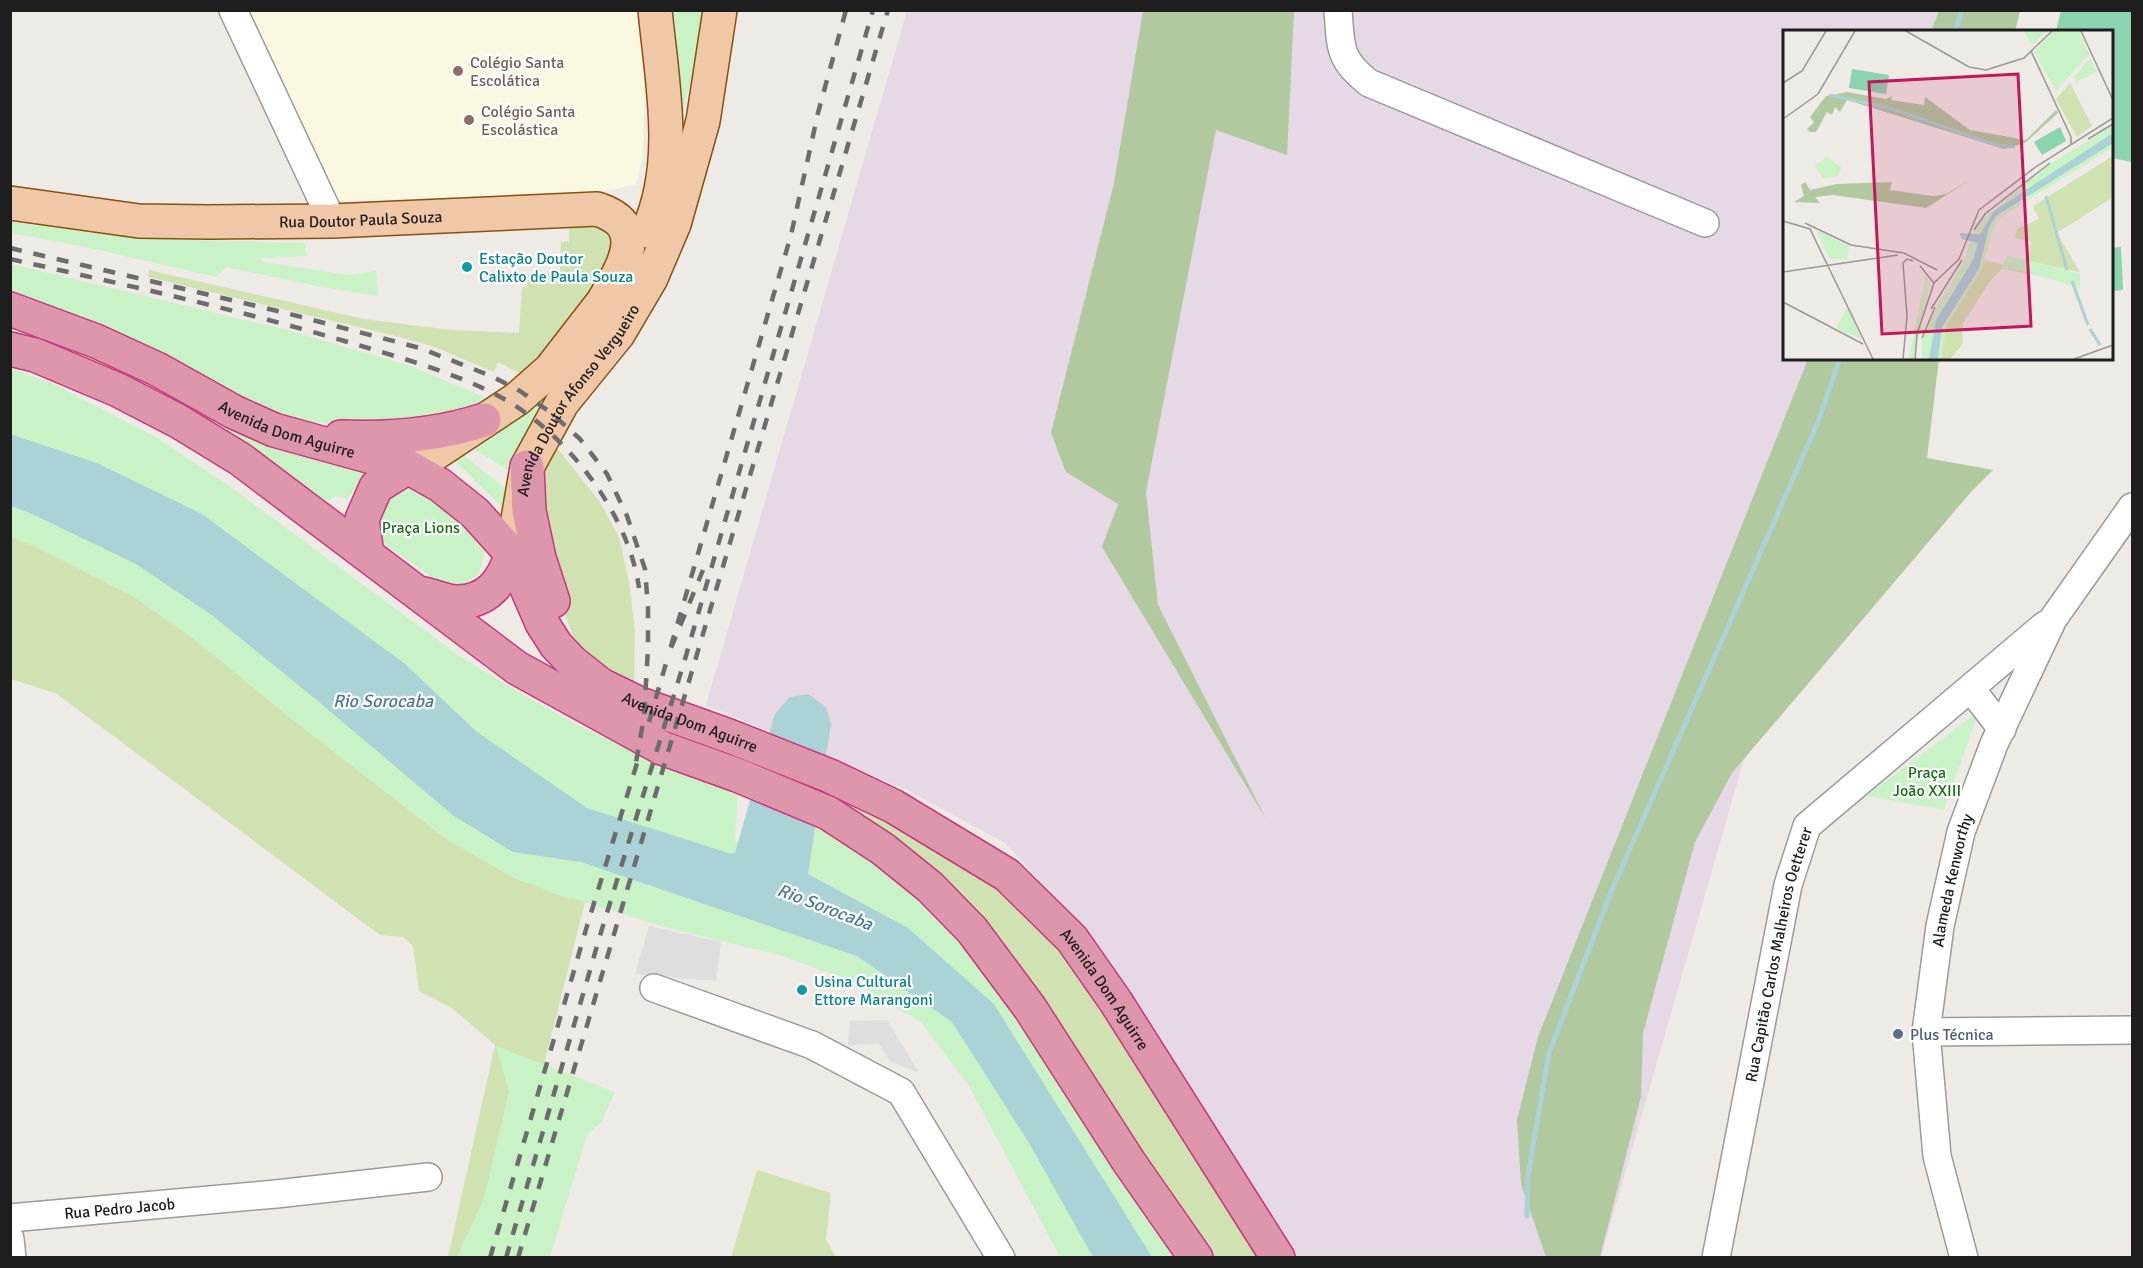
<svg xmlns="http://www.w3.org/2000/svg" width="2143" height="1268" viewBox="0 0 2143 1268" font-family="Signika,sans-serif">
<style>
.industrial{fill:#e6d8e5}
.education{fill:#fbf8e1}
.grass{fill:#d0e2b1}
.forest{fill:#b1c99f}
.park{fill:#c9f3c7}
.pitch{fill:#8cd4af}
.parking{fill:#dedede}
.water{fill:#abd2d7}
.lines{fill:none;stroke-linecap:round;stroke-linejoin:round}
.stream{stroke:#abd2d7;stroke-width:5}
.minor-casing{stroke:#9b9b9b;stroke-width:30}
.major-casing{stroke:#875111;stroke-width:36}
.highway-casing{stroke:#c6387b;stroke-width:36}
.minor{stroke:#fff;stroke-width:27}
.major{stroke:#f1c8a7;stroke-width:33}
.highway{stroke:#dd96ac;stroke-width:33}
.rail{stroke:#6c6c6c;stroke-width:4.5;stroke-dasharray:12 12;stroke-linecap:butt}
.education-dot{fill:#8d6e63;stroke:#fff;stroke-width:2}
.culture-dot{fill:#0f9aa8;stroke:#fff;stroke-width:2}
.service-dot{fill:#5c6f8a;stroke:#fff;stroke-width:2}
.labels{text-anchor:middle;stroke-width:4.5;stroke-linejoin:round;paint-order:stroke}
.education-label{font-size:16px;fill:#785e54;stroke:#fff;text-anchor:start}
.street-label{font-size:16px;fill:#1e1e1e;stroke:#fff}
.culture-label{font-size:16px;fill:#0d838f;stroke:#fff;text-anchor:start}
.park-label{font-size:16px;fill:#1c7018;stroke:#fff}
.service-label{font-size:16px;fill:#4e5e75;stroke:#fff;text-anchor:start}
.water-label{font-size:18px;font-style:italic;fill:#4e7a94;stroke:#fff}
.inset-river{fill:none;stroke:#abd2d7;stroke-width:3}
.inset-road{fill:none;stroke:#9b9895;stroke-width:1.5}
.view{fill:#c2185b;fill-opacity:0.15;stroke:#c2185b;stroke-width:3}
.inset-edge{fill:none;stroke:#1e1e1e;stroke-width:3}
</style>
<rect width="100%" height="100%" fill="#eeeae5"/>
<!-- industrial -->
<path class="industrial" d="M 907,11 L 1974,11 L 1967,31 L 1784,32 L 1784,358 L 1863,359 L 1831,456 L 1601,1257 L 1291,1257 L 1077,921 L 1005,843 L 909,791 L 706,705 Z"/>
<!-- education -->
<path class="education" d="M 243,11 L 637,11 L 645,85 L 643,155 L 636,184 L 596,193 L 331,201 Z"/>
<!-- grass -->
<path class="grass" d="M 569,216 L 610,228 L 617,259 L 527,377 L 498,362 L 494,372 L 435,347 L 400,337 L 148,277 L 149,270 L 364,319 L 451,330 L 519,333 L 522,287 L 527,287 L 528,274 L 560,272 L 561,242 L 569,241 Z
M 554,444 L 600,502 L 619,537 L 629,582 L 635,631 L 634,687 L 590,660 L 573,636 L 547,568 L 543,467 Z
M 10,506 L 513,852 L 594,867 L 544,1064 L 483,1257 L 448,1257 L 495,1045 L 452,1008 L 419,991 L 413,946 L 403,937 L 380,935 L 57,694 L 11,679 Z
M 822,783 L 991,881 L 1068,958 L 1267,1257 L 1209,1257 L 819,799 Z
M 757,1170 L 831,1193 L 826,1240 L 836,1257 L 731,1257 Z"/>
<!-- forest -->
<path class="forest" d="M 1143,11 L 1294,11 L 1287,155 L 1216,130 L 1146,492 L 1158,605 L 1266,819 L 1102,547 L 1118,504 L 1066,472 L 1051,433 L 1114,183 Z
M 1939,11 L 1939,10 L 2020,11 L 2015,31 L 1931,31 Z
M 1808,359 L 1939,359 L 1927,458 L 1993,470 L 1970,493 L 1732,773 L 1695,842 L 1643,1033 L 1641,1097 L 1600,1257 L 1546,1257 L 1521,1184 L 1517,1120 L 1538,1037 Z"/>
<!-- park -->
<path class="park" d="M 660,11 L 707,11 L 664,194 Z
M 10,222 L 154,239 L 305,243 L 307,256 L 260,258 L 263,262 L 349,275 L 376,271 L 378,296 L 317,286 L 226,267 L 216,277 L 90,248 L 11,233 Z
M 11,264 L 287,330 L 413,367 L 491,400 L 481,413 L 347,426 L 299,420 L 255,405 L 11,299 Z
M 10,320 L 366,470 L 365,474 L 348,499 L 335,496 L 328,502 L 237,436 L 187,412 L 11,338 Z
M 11,368 L 56,385 L 159,439 L 225,483 L 461,657 L 519,692 L 581,727 L 738,787 L 735,841 L 808,866 L 816,818 L 829,824 L 960,931 L 1184,1257 L 1060,1257 L 969,1086 L 921,1022 L 855,982 L 779,955 L 668,928 L 571,898 L 570,899 L 514,878 L 446,839 L 289,717 L 196,641 L 134,597 L 34,546 L 11,538 Z
M 552,390 L 514,474 L 474,449 L 514,422 Z
M 462,454 L 509,491 L 502,507 L 453,459 Z
M 414,488 L 435,495 L 474,529 L 485,551 L 479,574 L 463,584 L 440,583 L 386,545 L 374,527 L 392,489 Z
M 1979,711 L 1944,810 L 1866,796 Z
M 496,1046 L 615,1092 L 602,1121 L 587,1135 L 550,1257 L 457,1257 L 484,1198 L 509,1092 Z"/>
<!-- pitch -->
<path class="pitch" d="M 2061,11 L 2132,11 L 2132,162 L 2112,158 L 2112,32 L 2056,31 Z
M 2121,247 L 2123,290 L 2112,291 L 2112,248 Z"/>
<!-- parking -->
<path class="parking" d="M 649,926 L 721,942 L 716,981 L 635,974 Z
M 887,1020 L 919,1073 L 890,1061 L 879,1044 L 848,1045 L 850,1021 Z"/>
<!-- water -->
<path class="water" d="M 10,434 L 97,463 L 202,514 L 405,664 L 477,732 L 587,808 L 732,854 L 735,853 L 775,714 L 790,697 L 808,694 L 826,707 L 831,724 L 808,874 L 908,928 L 994,1004 L 1152,1257 L 1093,1257 L 1029,1143 L 952,1022 L 857,956 L 581,862 L 513,852 L 454,816 L 313,697 L 213,616 L 136,564 L 30,513 L 11,506 Z"/>
<g class="lines">
<!-- stream -->
<path class="stream" d="M 1955,32 L 1962,10
M 1527,1216 L 1528,1175 L 1549,1053 L 1611,892 L 1818,422 L 1840,358"/>
<!-- minor casing -->
<g class="minor-casing">
<g id="minor">
<path d="M 233,10 L 332,221"/>
<path d="M 1338,10 C 1341,47 1338,59 1369,83 L 1705,223"/>
<path d="M 1971,689 L 2002,729"/>
<path d="M 654,988 L 812,1045 L 901,1092 L 1001,1258"/>
<path d="M 1926,1032 L 2132,1030"/>
<path id="s1" d="M 10,1218 L 276,1194 L 428,1177"/>
<path d="M 10,1239 L 12,1258"/>
<path id="s2" d="M 1716,1258 L 1788,885 L 1807,826 L 2045,625"/>
<path id="s3" d="M 1964,1258 L 1937,1156 L 1926,1032 L 1940,926 L 1961,832 L 1994,744 L 2053,619 L 2132,507"/>
</g>
</g>
<!-- major casing -->
<g class="major-casing">
<g id="major">
<path id="s4" d="M 10,203 L 139,221 L 209,222 L 332,221 L 597,209 C 651,226 622,268 603,302"/>
<path d="M 648,231 C 679,162 662,83 655,10"/>
<path d="M 408,467 L 431,456 L 517,399 L 550,370 L 616,285"/>
<path id="s5" d="M 512,554 L 527,467 L 562,403 L 618,334 L 651,278 L 674,224 L 703,121 L 720,10"/>
</g>
</g>
<!-- highway casing -->
<g class="highway-casing">
<g id="highway">
<path id="s6" d="M 10,309 L 96,341 L 157,369 L 234,412 L 274,430 L 408,467 L 440,485 L 475,513 L 512,554 L 542,623 L 556,645 L 572,662 L 601,685 L 640,704 L 729,736 L 830,776 L 893,806 L 1007,875 L 1072,939 L 1116,1002 L 1278,1258"/>
<path d="M 10,349 L 35,355 L 118,390 L 178,421 L 240,459 L 517,668 L 662,748 L 737,775 L 828,813 L 883,849 L 930,887 L 972,930 L 1030,1008 L 1129,1162 L 1196,1258"/>
<path d="M 341,437 C 390,439 438,435 484,420"/>
<path d="M 527,467 L 529,511 L 539,558 L 553,601"/>
<path d="M 367,554 L 362,519 L 376,487 L 408,467"/>
<path d="M 423,594 C 433,596 445,601 455,602 C 488,603 503,581 512,554"/>
</g>
</g>
<!-- minor -->
<use href="#minor" class="minor"/>
<!-- major -->
<use href="#major" class="major"/>
<!-- highway -->
<use href="#highway" class="highway"/>
<!-- rail -->
<path class="rail" d="M 10,248 L 282,312 L 420,348 L 491,376 L 520,391 L 550,412 L 580,439 L 607,474 L 627,516 L 645,569 L 648,607 L 648,648 L 644,717 L 635,768
M 10,259 C 127,285 244,311 358,345 C 408,360 466,376 511,403 C 572,441 629,516 639,588
M 703,570 L 669,653 L 791,235 L 818,113 L 846,10
M 649,722 L 669,653
M 490,1258 L 587,926 L 638,760
M 506,1258 L 602,929 L 685,659 L 873,10
M 518,1258 L 888,10"/>
</g>
<!-- markers -->
<g class="education-dot">
<circle cx="458" cy="71" r="6"/>
<circle cx="469" cy="120" r="6"/>
</g>
<g class="culture-dot">
<circle cx="467" cy="267" r="6"/>
<circle cx="802" cy="990" r="6"/>
</g>
<circle class="service-dot" cx="1898" cy="1034" r="6"/>
<g class="labels">
<!-- education labels -->
<g class="education-label">
<text x="470" y="68">Colégio Santa<tspan x="470" dy="18">Escolática</tspan></text>
<text x="481" y="117">Colégio Santa<tspan x="481" dy="18">Escolástica</tspan></text>
</g>
<!-- street labels -->
<g class="street-label">
<text dy="6" stroke="none"><textPath href="#s4" startOffset="352">Rua Doutor Paula Souza</textPath></text>
<text dy="6" stroke="none"><textPath href="#s5" startOffset="171">Avenida Doutor Afonso Vergueiro</textPath></text>
<text dy="6" stroke="none"><textPath href="#s6" startOffset="303">Avenida Dom Aguirre</textPath></text>
<text dy="6" stroke="none"><textPath href="#s6" startOffset="825">Avenida Dom Aguirre</textPath></text>
<text dy="6" stroke="none"><textPath href="#s3" startOffset="384">Alameda Kenworthy</textPath></text>
<text dy="6" stroke="none"><textPath href="#s2" startOffset="310">Rua Capitão Carlos Malheiros Oetterer</textPath></text>
<text dy="6" stroke="none"><textPath href="#s6" startOffset="1329">Avenida Dom Aguirre</textPath></text>
<text dy="6" stroke="none"><textPath href="#s1" startOffset="110">Rua Pedro Jacob</textPath></text>
</g>
<!-- culture labels -->
<g class="culture-label">
<text x="479" y="264">Estação Doutor<tspan x="479" dy="18">Calixto de Paula Souza</tspan></text>
<text x="814" y="987">Usina Cultural<tspan x="814" dy="18">Ettore Marangoni</tspan></text>
</g>
<!-- park labels -->
<g class="park-label">
<text x="421" y="533">Praça Lions</text>
<text x="1927" y="778">Praça<tspan x="1927" dy="18">João XXIII</tspan></text>
</g>
<!-- service labels -->
<g class="service-label">
<text x="1910" y="1040">Plus Técnica</text>
</g>
<!-- water labels -->
<g class="water-label">
<text x="383" y="707">Rio Sorocaba</text>
<text transform="translate(825 907) rotate(21)" y="6">Rio Sorocaba</text>
</g>
</g>
<!-- overview -->
<g transform="translate(1783 30)">
<rect width="330" height="330" fill="#eeeae5"/>
<path d="M 287,53 L 309,96 L 294,107 L 273,69 ZM 330,126 L 330,167 L 274,203 L 297,242 L 245,231 L 248,212 L 232,208 L 234,199 L 256,189 L 250,176 ZM 197,229 L 289,251 L 219,239 L 207,251 L 180,293 L 179,315 L 167,329 L 155,329 L 159,297 Z" fill="#d0e2b1"/>
<path d="M 64,62 L 103,69 L 109,66 L 108,70 L 141,75 L 142,67 L 187,100 L 243,110 L 273,80 L 275,83 L 242,113 L 221,119 L 64,70 L 57,82 L 52,77 L 49,85 L 44,82 L 33,102 L 27,102 L 24,99 L 31,92 L 27,87 L 43,66 ZM 187,150 L 143,178 L 50,165 L 32,167 L 37,173 L 11,172 L 21,166 L 18,155 L 22,152 L 27,160 L 54,154 L 109,152 L 107,160 L 150,166 L 163,164 Z" fill="#b1c99f"/>
<path d="M 241,1 L 265,1 L 249,15 ZM 270,1 L 296,1 L 306,24 L 273,61 L 251,22 ZM 307,28 L 314,42 L 293,52 L 291,47 ZM 330,95 L 330,117 L 213,190 L 199,238 L 163,297 L 158,329 L 139,329 L 139,310 L 150,283 L 181,231 L 187,212 L 193,212 L 196,204 L 190,203 L 200,189 L 264,136 ZM 44,127 L 58,137 L 56,146 L 40,148 L 32,135 ZM 33,200 L 66,216 L 64,230 L 46,228 ZM 224,225 L 297,244 L 297,258 L 237,240 L 219,239 ZM 143,243 L 147,255 L 131,329 L 126,329 ZM 65,276 L 78,309 L 53,298 Z" fill="#c9f3c7"/>
<path d="M 69,39 L 106,45 L 103,64 L 66,58 ZM 277,97 L 283,111 L 259,125 L 251,112 Z" fill="#8cd4af"/>
<path d="M 330,103 L 330,113 L 213,186 L 206,197 L 196,239 L 159,297 L 155,329 L 146,329 L 153,290 L 190,230 L 195,213 L 178,209 L 177,203 L 197,204 L 211,181 Z" fill="#abd2d7"/>
<path class="inset-river" d="M 46,65 L 107,78 L 213,115 L 232,117M 263,166 L 284,240M 289,251 L 305,295M 307,299 L 317,315"/>
<path class="inset-road" d="M 123,1 L 186,37 L 203,40 L 241,28 L 269,1M 298,1 L 330,70M 248,21 L 288,107 L 288,114M 0,53 L 19,41 L 43,1M 0,89 L 35,64 L 72,1M 305,109 L 330,94M 0,191 L 27,199 L 90,329M 22,193 L 68,215 L 121,223 L 154,240M 191,200 L 202,184 L 267,133M 137,236 L 151,253M 0,242 L 115,225M 0,272 L 80,314M 148,279 L 179,230M 139,308 L 152,277M 120,329 L 124,286 L 120,233 L 124,229 L 130,231M 132,329 L 134,304 L 151,253 L 176,229 L 196,180 L 254,136 L 330,88M 291,329 L 330,315"/>
<path class="view" d="M 235,44 L 248,296 L 99,304 L 86,52 Z"/>
<rect width="330" height="330" class="inset-edge"/>
</g>
<!-- border -->
<rect width="2143" height="1268" fill="none" stroke="#1e1e1e" stroke-width="24"/>
</svg>
